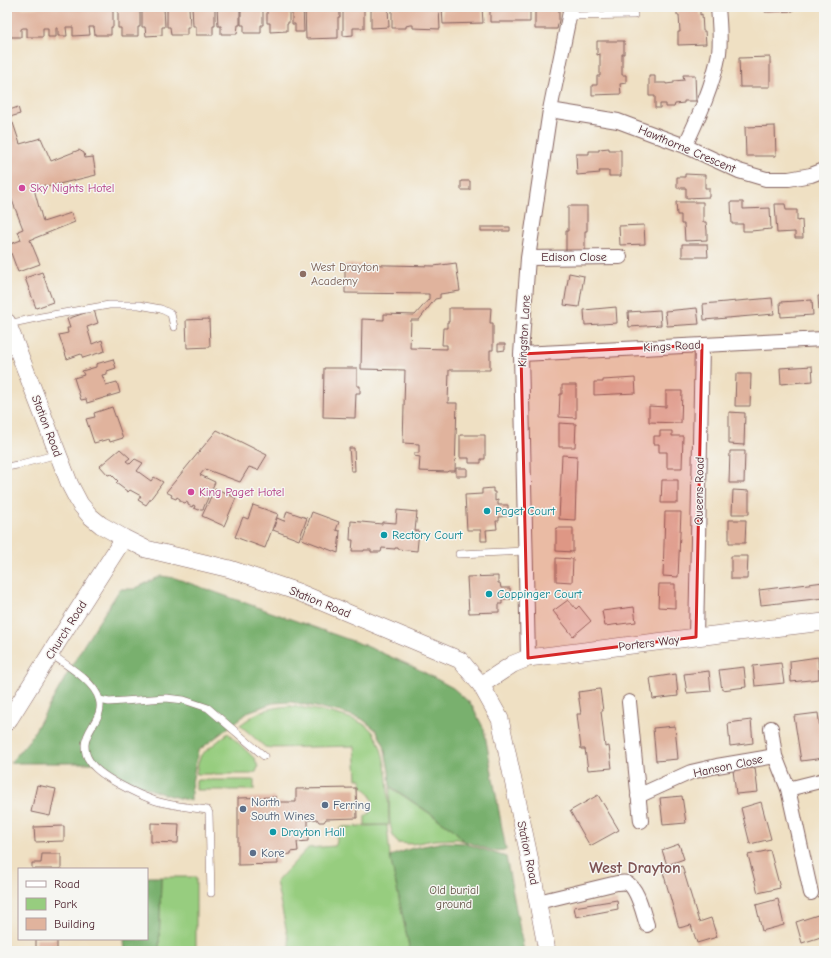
<svg xmlns="http://www.w3.org/2000/svg" width="831" height="958" viewBox="0 0 831 958" font-family="'Comic Neue',sans-serif">
<style>
.green{fill:#97cd7f;stroke:#707655}
.forest{fill:#79b06e;stroke:#62684c}
.building{fill:#e0b39d}
.lines{fill:none;stroke-linecap:round;stroke-linejoin:round}
.service-casing{stroke:#846360;stroke-width:8}
.minor-casing{stroke:#846360;stroke-width:16}
.tertiary-casing{stroke:#846360;stroke-width:18}
.service{stroke:#fff;stroke-width:7}
.minor{stroke:#fff;stroke-width:14}
.tertiary{stroke:#fff;stroke-width:17}
.marked{fill:#d62828;fill-opacity:0.2;stroke:#d62828;stroke-width:3;stroke-linejoin:round}
.hotel-dot{fill:#d1479c;stroke:#f6f6f2;stroke-width:1.5}
.education-dot{fill:#8d6e63;stroke:#f6f6f2;stroke-width:1.5}
.culture-dot{fill:#0f9aa8;stroke:#f6f6f2;stroke-width:1.5}
.service-dot{fill:#5c6f8a;stroke:#f6f6f2;stroke-width:1.5}
.labels{text-anchor:middle;stroke-width:3;stroke-linejoin:round;paint-order:stroke}
.street-label{font-size:12px;fill:#4a1f2b;stroke:#f6f6f2}
.hotel-label{font-size:12px;fill:#b23c85;stroke:#f6f6f2;text-anchor:start}
.education-label{font-size:12px;fill:#785e54;stroke:#f6f6f2;text-anchor:start}
.culture-label{font-size:12px;fill:#0d838f;stroke:#f6f6f2;text-anchor:start}
.service-label{font-size:12px;fill:#4e5e75;stroke:#f6f6f2;text-anchor:start}
.park-label{font-size:12px;fill:#615344;stroke:#f6f6f2}
.district-label{font-size:16px;font-weight:bold;fill:#7e5353;stroke:#f6f6f2}
</style>
<rect width="100%" height="100%" fill="#f6f6f2"/>
<filter id="ink" filterUnits="userSpaceOnUse"><feTurbulence type="fractalNoise" baseFrequency=".025" numOctaves="2"/><feDisplacementMap in="SourceGraphic" scale="8" xChannelSelector="R" yChannelSelector="G"/><feConvolveMatrix kernelMatrix="1 2 1 2 8 2 1 2 1" color-interpolation-filters="sRGB"/></filter>
<filter id="wash" filterUnits="userSpaceOnUse"><feTurbulence type="fractalNoise" baseFrequency=".012" numOctaves="4" result="noise"/><feDisplacementMap in="SourceGraphic" scale="16" xChannelSelector="R" yChannelSelector="G"/><feGaussianBlur stdDeviation="0.9" result="paint"/><feColorMatrix in="noise" values="0 0 0 0 0 0 0 0 0 0 0 0 0 0 0 0 0 1.4 0 .05"/><feComposite in="paint" operator="in"/></filter>
<g filter="url(#wash)">
<rect width="100%" height="100%" fill="#efe0c3"/>
<!-- green -->
<path class="green" d="M 290,706 C 311,709 359,715 372,731 C 374,733 375,737 377,739 C 389,764 388,798 389,825 L 365,825 L 365,816 C 372,814 375,804 371,797 C 370,792 366,790 362,787 L 361,779 L 357,779 L 355,746 L 272,748 L 265,747 L 240,725 C 259,711 266,708 290,706 Z
M 228,733 L 255,759 L 258,767 L 256,772 L 251,774 L 196,774 L 198,763 L 201,755 Z
M 196,780 L 254,780 L 254,790 L 196,790 Z
M 390,787 L 453,829 L 464,841 L 457,839 L 434,840 L 412,844 L 398,843 C 386,831 390,802 390,787 Z
M 387,825 L 390,856 L 410,951 L 291,951 L 276,882 L 308,848 L 335,846 C 340,839 332,832 343,827 Z
M 161,877 L 196,877 L 196,951 L 159,951 Z"/>
<!-- forest -->
<path class="forest" d="M 161,576 L 175,578 L 364,645 L 416,668 L 453,688 L 471,704 L 484,729 L 506,850 L 493,851 L 464,841 L 453,829 L 390,786 L 389,771 L 384,745 L 376,730 L 362,719 L 341,712 L 291,702 L 273,703 L 250,711 L 198,751 L 191,788 L 191,801 L 163,794 L 128,781 L 98,763 L 10,763 L 30,739 L 85,643 L 120,589 L 134,589 Z
M 444,842 L 464,843 L 506,857 L 524,951 L 410,951 L 390,856 L 413,848 Z
M 147,877 L 161,877 L 159,951 L 125,951 L 124,939 L 147,939 Z"/>
<g id="blocks">
<!-- building -->
<path class="building" d="M 113,7 L 113,27 L 111,27 L 111,35 L 95,35 L 94,27 L 89,27 L 90,35 L 73,36 L 73,27 L 66,27 L 67,36 L 58,36 L 58,28 L 56,28 L 56,37 L 48,37 L 48,28 L 43,28 L 43,37 L 27,37 L 27,28 L 23,28 L 21,29 L 21,37 L 7,37 L 7,8 Z
M 118,7 L 140,7 L 140,27 L 138,27 L 138,36 L 121,36 L 121,28 L 118,28 Z
M 142,7 L 164,7 L 165,27 L 162,27 L 162,35 L 146,36 L 145,27 L 142,27 Z
M 167,7 L 189,7 L 190,27 L 187,27 L 187,35 L 171,35 L 170,27 L 167,27 Z
M 192,7 L 215,7 L 215,26 L 213,26 L 213,35 L 196,35 L 196,26 L 193,26 Z
M 217,7 L 240,7 L 240,25 L 238,25 L 237,34 L 221,34 L 221,26 L 218,26 Z
M 241,7 L 263,7 L 263,25 L 261,25 L 261,33 L 244,33 L 244,25 L 241,25 Z
M 267,7 L 289,7 L 289,23 L 287,23 L 287,31 L 270,32 L 270,23 L 267,23 Z
M 292,7 L 303,7 L 304,32 L 295,32 L 295,24 L 292,24 Z
M 305,7 L 340,7 L 340,17 L 338,17 L 338,38 L 306,39 Z
M 343,7 L 364,7 L 364,28 L 353,28 L 353,35 L 343,36 Z
M 371,7 L 388,7 L 389,27 L 371,28 Z
M 392,7 L 439,7 L 440,29 L 413,28 L 413,25 L 410,25 L 406,26 L 406,28 L 392,28 Z
M 442,7 L 482,7 L 483,23 L 443,24 Z
M 490,7 L 530,7 L 530,22 L 490,22 Z
M 535,7 L 559,7 L 559,20 L 557,29 L 535,29 Z
M 677,7 L 700,7 L 700,15 L 702,14 L 703,31 L 705,31 L 706,44 L 678,45 L 678,32 L 680,32 L 679,15 L 677,15 Z
M 765,7 L 793,7 L 793,11 L 765,12 Z
M 597,41 L 624,41 L 624,54 L 622,54 L 622,75 L 626,75 L 626,83 L 620,84 L 621,94 L 592,95 L 592,85 L 597,85 L 597,76 L 600,76 L 600,54 L 597,55 Z
M 770,57 L 770,87 L 740,87 L 739,58 Z
M 683,75 L 695,75 L 696,101 L 684,101 L 684,103 L 675,104 L 674,107 L 666,107 L 666,104 L 660,104 L 660,108 L 655,108 L 655,96 L 649,96 L 649,76 L 655,76 L 655,83 L 666,83 L 666,84 L 674,83 L 674,81 L 684,80 Z
M 18,107 L 20,114 L 10,117 L 12,123 L 13,123 L 20,144 L 41,138 L 51,161 L 79,150 L 84,153 L 85,158 L 93,157 L 96,175 L 47,187 L 45,185 L 34,189 L 43,222 L 71,213 L 75,222 L 30,240 L 40,264 L 18,272 L 8,245 L 21,240 L 18,231 L 23,229 L 7,187 L 7,111 Z
M 775,126 L 776,156 L 746,156 L 745,127 Z
M 609,148 L 609,150 L 621,150 L 621,176 L 609,176 L 609,171 L 599,171 L 600,173 L 577,175 L 576,154 L 589,154 L 589,151 L 599,151 L 599,149 Z
M 685,174 L 705,175 L 705,188 L 709,188 L 709,197 L 686,198 L 686,188 L 677,188 L 677,177 L 685,177 Z
M 461,181 L 470,181 L 470,190 L 461,190 Z
M 676,202 L 703,202 L 703,222 L 706,222 L 707,231 L 707,240 L 685,241 L 684,224 L 681,224 L 681,215 L 677,215 Z
M 731,202 L 743,202 L 743,209 L 770,208 L 771,229 L 751,231 L 743,231 L 743,224 L 732,224 Z
M 775,204 L 785,204 L 786,210 L 797,210 L 797,221 L 802,220 L 803,238 L 795,238 L 795,232 L 777,233 Z
M 568,206 L 587,206 L 587,231 L 585,231 L 585,256 L 566,256 L 566,231 L 568,231 Z
M 644,225 L 645,244 L 620,245 L 619,226 Z
M 481,227 L 510,227 L 510,231 L 481,231 Z
M 682,244 L 707,244 L 708,257 L 682,257 Z
M 456,263 L 460,291 L 440,294 L 440,298 L 435,299 L 419,320 L 411,320 L 410,348 L 447,349 L 447,345 L 442,345 L 443,328 L 447,328 L 447,322 L 449,322 L 449,308 L 491,308 L 490,323 L 493,323 L 493,350 L 490,350 L 490,370 L 449,370 L 448,403 L 457,403 L 455,471 L 448,471 L 447,472 L 419,471 L 420,457 L 414,456 L 414,453 L 419,453 L 419,444 L 403,443 L 405,370 L 361,369 L 362,319 L 384,320 L 384,314 L 415,315 L 429,299 L 429,294 L 345,293 L 345,264 L 434,266 Z
M 42,272 L 53,302 L 36,308 L 25,278 Z
M 569,273 L 584,276 L 579,307 L 564,305 Z
M 818,296 L 824,296 L 824,311 L 819,311 Z
M 772,298 L 774,314 L 704,320 L 703,304 Z
M 812,300 L 813,315 L 781,317 L 780,302 Z
M 616,307 L 617,323 L 585,325 L 584,310 Z
M 697,308 L 699,324 L 667,326 L 665,311 Z
M 94,310 L 98,323 L 87,327 L 92,344 L 102,340 L 105,351 L 83,358 L 81,354 L 67,359 L 59,335 L 68,333 L 67,328 L 70,328 L 67,319 Z
M 660,310 L 661,325 L 629,327 L 628,312 Z
M 209,319 L 210,347 L 187,348 L 186,320 Z
M 498,344 L 505,344 L 505,350 L 498,351 Z
M 113,359 L 116,368 L 107,371 L 107,374 L 102,375 L 106,385 L 117,382 L 120,393 L 87,403 L 86,399 L 81,400 L 74,378 L 84,375 L 82,371 L 96,367 L 96,364 Z
M 812,366 L 813,381 L 781,384 L 780,368 Z
M 324,368 L 357,368 L 357,386 L 360,386 L 360,393 L 356,393 L 355,418 L 323,417 Z
M 736,374 L 751,374 L 750,406 L 735,406 Z
M 635,378 L 636,393 L 594,395 L 594,382 L 603,382 L 603,380 Z
M 562,385 L 576,385 L 576,418 L 559,417 L 560,394 L 562,394 Z
M 666,391 L 682,391 L 681,423 L 649,422 L 649,406 L 666,407 Z
M 112,407 L 123,438 L 110,442 L 109,439 L 94,443 L 86,419 L 95,417 L 94,413 Z
M 729,412 L 745,413 L 744,445 L 729,444 Z
M 559,423 L 576,424 L 575,447 L 559,447 Z
M 217,430 L 267,455 L 258,470 L 249,467 L 240,482 L 205,469 L 200,475 L 215,482 L 203,509 L 200,509 L 199,510 L 194,508 L 195,506 L 193,505 L 192,507 L 188,505 L 188,503 L 186,502 L 185,503 L 180,501 L 180,499 L 177,497 L 176,499 L 171,497 L 172,495 L 166,492 Z
M 660,431 L 672,431 L 672,436 L 683,436 L 682,468 L 667,468 L 667,452 L 659,452 L 659,444 L 654,444 L 654,436 L 660,436 Z
M 460,435 L 485,435 L 485,459 L 481,459 L 481,463 L 469,463 L 469,458 L 460,458 Z
M 349,448 L 354,448 L 355,471 L 351,471 Z
M 120,449 L 130,458 L 126,461 L 130,464 L 135,459 L 143,463 L 137,471 L 140,473 L 151,481 L 154,477 L 163,482 L 146,505 L 138,500 L 141,496 L 130,490 L 128,492 L 116,483 L 118,481 L 111,474 L 108,475 L 100,466 Z
M 730,451 L 745,451 L 744,483 L 729,483 Z
M 562,455 L 577,456 L 575,520 L 559,519 Z
M 456,468 L 467,468 L 467,476 L 456,476 Z
M 662,480 L 678,480 L 678,503 L 661,503 Z
M 215,488 L 236,498 L 224,526 L 202,516 Z
M 493,488 L 493,492 L 495,492 L 495,501 L 498,500 L 498,505 L 508,505 L 508,516 L 499,517 L 499,521 L 496,521 L 497,529 L 486,530 L 487,541 L 481,541 L 481,530 L 467,530 L 465,495 L 482,494 L 482,489 Z
M 733,490 L 749,491 L 749,514 L 732,514 Z
M 253,505 L 278,514 L 265,548 L 235,537 L 243,517 L 248,519 Z
M 397,510 L 417,512 L 415,531 L 419,531 L 417,551 L 398,549 L 398,548 L 395,548 L 395,549 L 382,548 L 381,552 L 371,552 L 371,550 L 364,550 L 364,551 L 352,551 L 353,540 L 350,540 L 351,521 L 382,524 L 382,522 L 396,523 Z
M 287,511 L 307,518 L 299,540 L 273,530 L 277,518 L 284,521 Z
M 312,512 L 339,522 L 336,530 L 340,531 L 338,553 L 302,539 Z
M 665,512 L 681,512 L 678,577 L 663,576 Z
M 729,520 L 746,520 L 745,543 L 729,543 Z
M 556,528 L 573,528 L 573,552 L 556,551 Z
M 731,556 L 748,556 L 747,579 L 731,579 Z
M 556,558 L 573,559 L 572,582 L 556,581 Z
M 498,576 L 498,583 L 500,583 L 501,588 L 510,588 L 511,599 L 502,599 L 502,604 L 499,604 L 499,612 L 469,613 L 467,577 Z
M 824,582 L 824,598 L 761,605 L 759,590 Z
M 659,584 L 675,584 L 675,608 L 658,607 Z
M 568,600 L 576,609 L 579,606 L 591,621 L 573,636 L 553,611 Z
M 634,607 L 636,622 L 605,626 L 602,611 Z
M 818,657 L 819,679 L 791,682 L 790,661 Z
M 781,663 L 784,683 L 755,686 L 753,666 Z
M 744,667 L 746,687 L 722,690 L 719,670 Z
M 709,671 L 711,691 L 687,693 L 684,674 Z
M 676,674 L 678,696 L 653,699 L 650,678 Z
M 600,689 L 603,711 L 601,711 L 605,747 L 609,746 L 612,768 L 588,770 L 585,749 L 581,749 L 577,714 L 581,714 L 578,692 Z
M 818,713 L 824,758 L 801,761 L 794,716 Z
M 751,720 L 753,743 L 730,746 L 728,723 Z
M 675,726 L 678,759 L 656,761 L 653,728 Z
M 755,768 L 758,792 L 736,794 L 733,770 Z
M 37,785 L 56,789 L 50,816 L 31,812 Z
M 356,788 L 357,818 L 326,819 L 324,822 L 319,822 L 317,819 L 308,820 L 308,841 L 297,842 L 298,851 L 291,852 L 291,854 L 283,855 L 283,852 L 277,852 L 278,864 L 238,865 L 238,798 L 276,797 L 276,802 L 296,802 L 296,789 Z
M 598,795 L 619,830 L 590,846 L 570,811 Z
M 682,796 L 686,823 L 663,825 L 660,798 Z
M 761,802 L 771,839 L 750,844 L 741,808 Z
M 151,823 L 179,824 L 178,843 L 151,842 Z
M 64,826 L 64,841 L 35,842 L 34,827 Z
M 679,844 L 684,859 L 667,865 L 662,850 Z
M 770,850 L 780,888 L 758,893 L 748,855 Z
M 42,854 L 61,854 L 61,869 L 32,869 L 32,863 L 41,863 Z
M 682,866 L 699,922 L 711,918 L 717,937 L 697,943 L 691,925 L 679,928 L 663,872 Z
M 778,899 L 784,925 L 762,931 L 756,905 Z
M 617,900 L 618,909 L 576,917 L 574,907 Z
M 824,913 L 824,936 L 802,943 L 796,922 Z
M 36,939 L 57,939 L 57,951 L 36,951 Z"/>
</g>
</g>
<g filter="url(#ink)">
<use href="#blocks" fill-opacity="0" stroke="#846360" stroke-width="1"/>
<g class="lines">
<!-- service casing -->
<g class="service-casing">
<path id="service" d="M 569,16 L 634,15
M 8,324 L 41,317 L 109,305 L 139,305 L 161,309 L 171,314 L 174,327
M 7,467 L 17,465 L 58,454
M 459,554 L 526,551
M 51,654 C 66,665 94,681 99,699 C 105,717 86,728 85,745 C 85,749 86,756 89,760 C 97,776 139,795 156,801 C 172,806 190,807 207,810 L 209,813 L 211,893
M 100,700 L 109,702 L 166,698 L 184,700 L 208,708 L 264,756"/>
</g>
<!-- minor casing -->
<g class="minor-casing">
<path id="minor" d="M 550,110 L 618,121 L 685,146 L 739,171 L 766,179 L 789,179 L 811,175 L 824,170
M 685,146 C 699,116 713,86 719,53 C 721,38 719,22 718,7
M 528,258 L 620,257
M 521,354 L 824,339
M 696,637 L 702,345
M 528,658 L 521,354 L 528,258 L 550,110 L 571,7
M 629,702 L 641,821
M 771,728 L 775,756 L 788,789 L 811,893
M 788,789 L 824,780
M 638,796 L 691,772 L 717,766 L 775,756
M 538,902 L 617,883 C 621,883 624,882 627,883 C 638,888 643,914 647,925"/>
</g>
<!-- tertiary casing -->
<g class="tertiary-casing">
<path id="tertiary" d="M 7,322 L 70,485 L 80,504 L 90,516 L 101,525 L 124,538 L 146,549 L 230,569 L 298,592 L 460,660 L 481,685 L 500,719 L 528,851 L 547,951
M 481,685 L 513,664 L 528,658 L 696,637 L 824,622
M 7,722 L 10,718 L 67,627 L 124,538"/>
</g>
<!-- service -->
<use href="#service" class="service"/>
<!-- minor -->
<use href="#minor" class="minor"/>
<!-- tertiary -->
<use href="#tertiary" class="tertiary"/>
</g>
</g>
<!-- marked area -->
<path class="marked" d="M 702,345 L 696,637 L 528,658 L 521,354 Z"/>
<!-- markers -->
<g class="hotel-dot">
<circle cx="22" cy="188" r="4"/>
<circle cx="191" cy="492" r="4"/>
</g>
<circle class="education-dot" cx="303" cy="274" r="4"/>
<g class="culture-dot">
<circle cx="487" cy="511" r="4"/>
<circle cx="384" cy="535" r="4"/>
<circle cx="489" cy="594" r="4"/>
<circle cx="273" cy="832" r="4"/>
</g>
<g class="service-dot">
<circle cx="325" cy="805" r="4"/>
<circle cx="243" cy="809" r="4"/>
<circle cx="253" cy="853" r="4"/>
</g>
<g class="labels">
<!-- street labels -->
<g class="street-label">
<text transform="translate(687 149) rotate(23)" y="4">Hawthorne Crescent</text>
<text x="574" y="261">Edison Close</text>
<text transform="translate(524 331) rotate(-87)" y="4">Kingston Lane</text>
<text transform="translate(672 346) rotate(-3)" y="4">Kings Road</text>
<text transform="translate(47 426) rotate(69)" y="4">Station Road</text>
<text transform="translate(699 491) rotate(-89)" y="4">Queens Road</text>
<text transform="translate(320 602) rotate(22)" y="4">Station Road</text>
<text transform="translate(66 630) rotate(-58)" y="4">Church Road</text>
<text transform="translate(649 643) rotate(-7)" y="4">Porters Way</text>
<text transform="translate(728 766) rotate(-12)" y="4">Hanson Close</text>
<text transform="translate(528 853) rotate(78)" y="4">Station Road</text>
</g>
<!-- hotel labels -->
<g class="hotel-label">
<text x="30" y="192">Sky Nights Hotel</text>
<text x="199" y="496">King Paget Hotel</text>
</g>
<!-- education labels -->
<g class="education-label">
<text x="311" y="271">West Drayton<tspan x="311" dy="14">Academy</tspan></text>
</g>
<!-- culture labels -->
<g class="culture-label">
<text x="495" y="515">Paget Court</text>
<text x="392" y="539">Rectory Court</text>
<text x="497" y="598">Coppinger Court</text>
<text x="281" y="836">Drayton Hall</text>
</g>
<!-- service labels -->
<g class="service-label">
<text x="251" y="806">North<tspan x="251" dy="14">South Wines</tspan></text>
<text x="333" y="809">Ferring</text>
<text x="261" y="857">Kore</text>
</g>
<!-- park labels -->
<g class="park-label">
<text x="454" y="894">Old burial<tspan x="454" dy="14">ground</tspan></text>
</g>
<!-- district labels -->
<g class="district-label">
<text x="635" y="873">West Drayton</text>
</g>
</g>
<!-- margin -->
<rect width="831" height="958" fill="none" stroke="#f6f6f2" stroke-width="24"/>
<!-- legend -->
<rect x="18" y="868" width="130" height="72" fill="#f6f6f2" stroke="#b1a0a2"/>
<rect x="26" y="881" width="20" height="6" fill="#ffffff" stroke="#b1a0a2"/>
<text x="54" y="888" font-size="12" fill="#4a1f2b">Road</text>
<rect x="26" y="898" width="20" height="12" fill="#97cd7f" stroke="#b1a0a2"/>
<text x="54" y="908" font-size="12" fill="#4a1f2b">Park</text>
<rect x="26" y="918" width="20" height="12" fill="#e0b39d" stroke="#b1a0a2"/>
<text x="54" y="928" font-size="12" fill="#4a1f2b">Building</text>
</svg>
